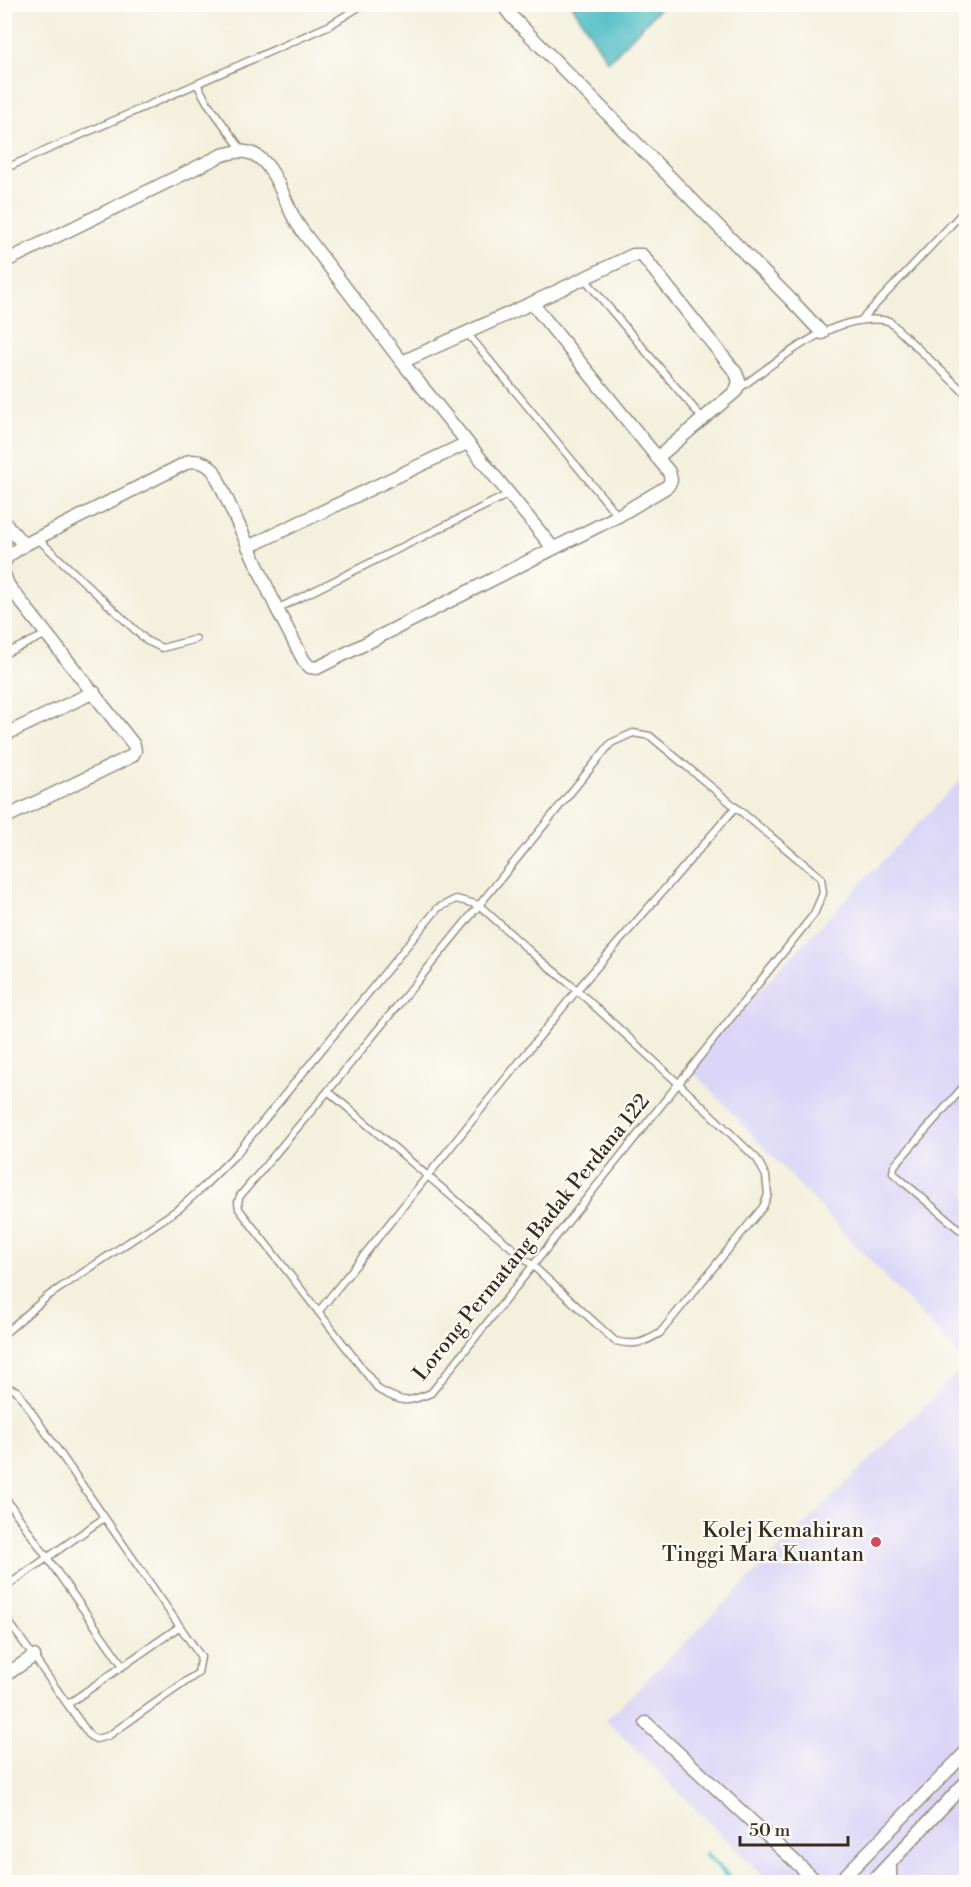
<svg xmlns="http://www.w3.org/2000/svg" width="971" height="1887" viewBox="0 0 971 1887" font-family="'Libre Bodoni',serif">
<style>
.built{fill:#dbd6f7}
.water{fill:#4fbec4;stroke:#457471;stroke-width:1.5}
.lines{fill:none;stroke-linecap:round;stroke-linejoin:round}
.stream{stroke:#4fbec4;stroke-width:4.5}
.lane-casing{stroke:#978d7e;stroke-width:9}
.street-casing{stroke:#978d7e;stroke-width:15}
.lane{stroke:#fff;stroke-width:6}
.street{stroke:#fff;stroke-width:12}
.poi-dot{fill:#d1495b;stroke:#fdfcf7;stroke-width:2}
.labels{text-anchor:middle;stroke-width:4.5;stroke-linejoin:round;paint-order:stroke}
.street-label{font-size:21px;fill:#3b2a1e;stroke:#fdfcf7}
.poi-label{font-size:21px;fill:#3b2a1e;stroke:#fdfcf7;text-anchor:end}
</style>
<rect width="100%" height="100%" fill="#fdfcf7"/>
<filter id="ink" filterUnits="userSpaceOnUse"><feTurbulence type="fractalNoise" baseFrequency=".0167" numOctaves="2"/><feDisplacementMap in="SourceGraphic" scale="12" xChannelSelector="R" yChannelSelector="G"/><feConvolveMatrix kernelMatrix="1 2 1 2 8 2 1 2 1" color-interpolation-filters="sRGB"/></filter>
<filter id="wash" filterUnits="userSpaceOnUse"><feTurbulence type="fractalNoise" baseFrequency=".008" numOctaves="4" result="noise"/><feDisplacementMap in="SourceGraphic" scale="24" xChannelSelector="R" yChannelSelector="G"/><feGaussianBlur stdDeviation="1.35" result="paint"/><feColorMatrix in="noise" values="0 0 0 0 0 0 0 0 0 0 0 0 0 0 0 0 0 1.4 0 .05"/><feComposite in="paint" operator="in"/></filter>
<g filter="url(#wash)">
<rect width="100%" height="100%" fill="#f3f0dd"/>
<!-- built -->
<path class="built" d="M 966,774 L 966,1363 L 687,1065 Z
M 966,1365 L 966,1882 L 769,1882 L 606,1720 Z"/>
<!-- water -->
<path class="water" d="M 572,5 L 663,5 L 608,62 Z"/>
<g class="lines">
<!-- stream -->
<path class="stream" d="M 706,1854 L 734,1882"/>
</g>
</g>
<g filter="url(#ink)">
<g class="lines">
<!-- lane casing -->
<g class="lane-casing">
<path id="lane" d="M 197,84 L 207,102 L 242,150
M 4,169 L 330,25 L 364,4
M 584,278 L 702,418
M 862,319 L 966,209
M 467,333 L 618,516
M 737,390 C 778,361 835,310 889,321 L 966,394
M 38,539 L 147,641 L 162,648 L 196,639
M 277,609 L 509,494
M 4,654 L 47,634
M 633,733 L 650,736 L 821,878 L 823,893 L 814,914 L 431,1393 C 404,1404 403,1402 379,1390 L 239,1209 L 238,1202 L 240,1196 L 328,1091 L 611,743 Z
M 966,1084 L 894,1166 L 893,1173 L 959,1229 L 966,1231
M 319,1311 L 577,990 L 735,808
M 4,1334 L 48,1296 L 180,1208 L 203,1187 L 237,1153 L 438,908 L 456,899 L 479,905 L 533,954 L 577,990 L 678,1083 L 757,1159 L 766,1176 L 768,1195 L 763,1207 L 660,1333 C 643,1343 635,1346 615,1341 L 532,1265 L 328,1091
M 4,1386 L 17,1391 L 201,1657 L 198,1673 L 108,1736 L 96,1739 L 90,1736 L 4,1615
M 4,1496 L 123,1666
M 4,1588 L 104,1518
M 68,1704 L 179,1627"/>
</g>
<!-- street casing -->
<g class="street-casing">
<path id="street" d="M 502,4 L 511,16 L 791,300 L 822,333
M 4,262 L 222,155 C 231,153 237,150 246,152 C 272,156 282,195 293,216 C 296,223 301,229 306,236 L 402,362 L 553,548
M 402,362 L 532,303 L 633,255 L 642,255 L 736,373 L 739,381 L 736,391 L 657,458
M 4,522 L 24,545
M 248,547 L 467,443
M 4,563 L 8,556 L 24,545 L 190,461 C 201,461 206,463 214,471 L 277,609 L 304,661 L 310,667 L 317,668 L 618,516 L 668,486 L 671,480 L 669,472 L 532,303
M 4,574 L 8,585 L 134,745 L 135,751 L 132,756 L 4,818
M 4,735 L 94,692
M 4,1676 L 34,1656
M 646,1723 L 817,1882
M 839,1882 L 966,1752
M 872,1882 L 966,1782
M 886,1882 L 890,1877 L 890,1863"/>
</g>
<!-- lane -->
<use href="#lane" class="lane"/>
<!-- street -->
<use href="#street" class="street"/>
</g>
</g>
<!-- markers -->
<circle class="poi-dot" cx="876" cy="1542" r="6"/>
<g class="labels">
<!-- street labels -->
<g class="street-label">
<text transform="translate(531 1237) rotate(-51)" y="7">Lorong Permatang Badak Perdana 122</text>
</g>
<!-- poi labels -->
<g class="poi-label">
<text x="864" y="1537">Kolej Kemahiran<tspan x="864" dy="24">Tinggi Mara Kuantan</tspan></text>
</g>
</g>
<!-- margin -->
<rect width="971" height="1887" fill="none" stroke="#fdfcf7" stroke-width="24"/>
<!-- scale -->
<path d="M740 1836v9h108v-9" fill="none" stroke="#3b2a1e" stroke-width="3"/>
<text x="749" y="1836" font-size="18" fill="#3b2a1e" stroke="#fdfcf7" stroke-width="4.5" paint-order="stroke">50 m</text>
</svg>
